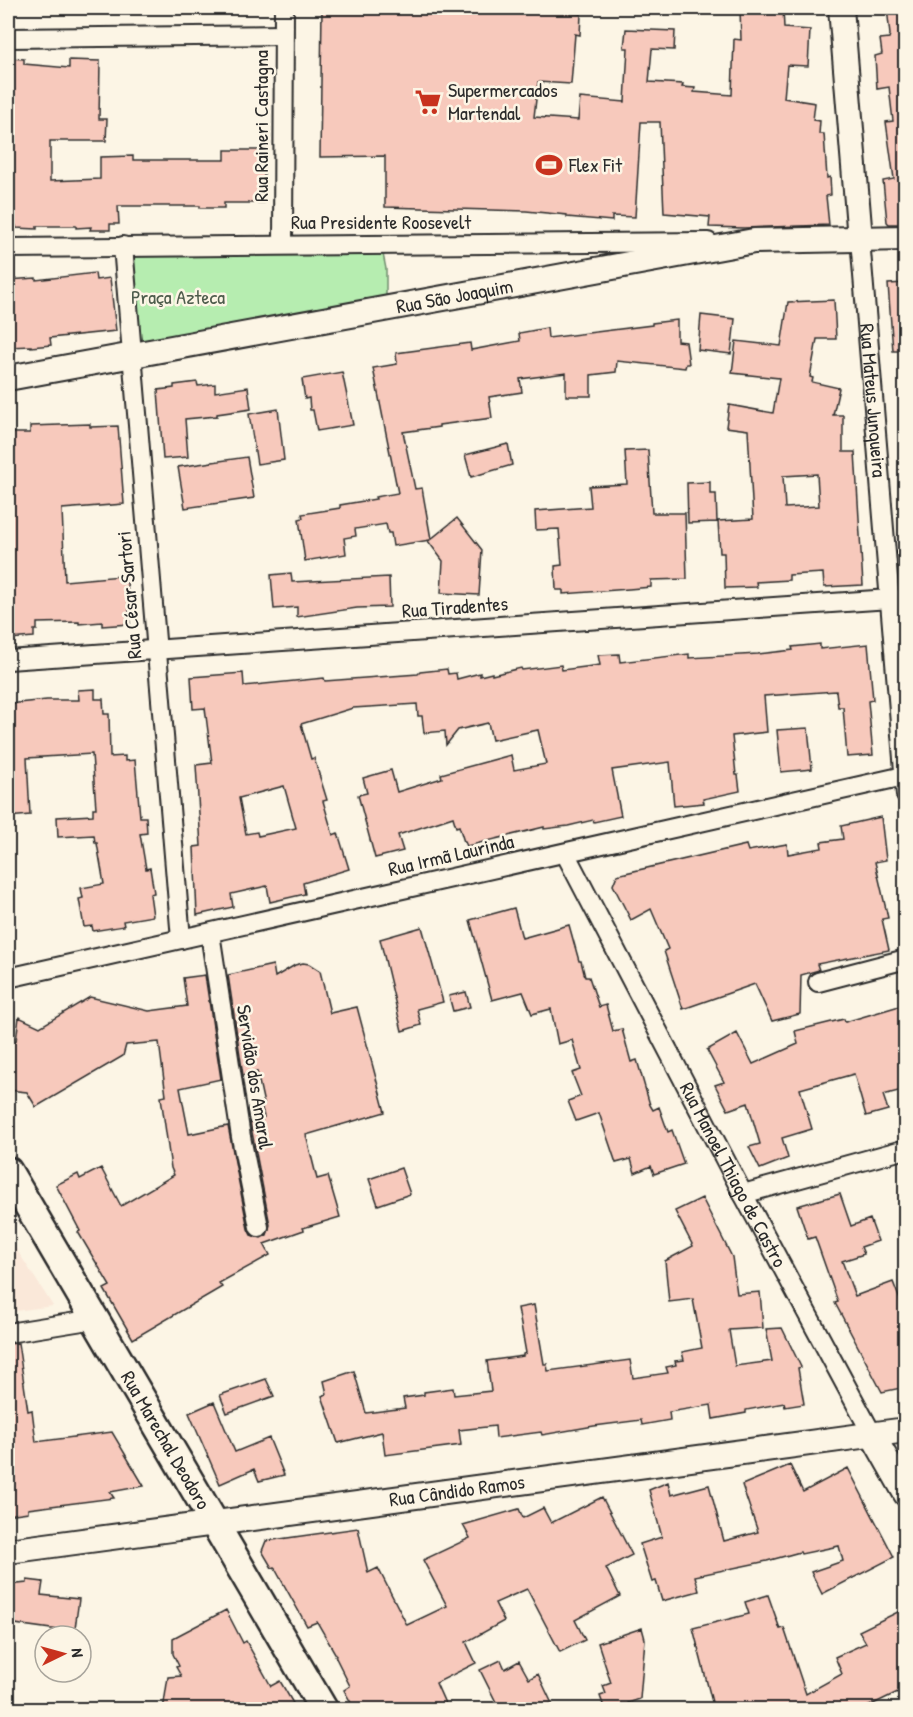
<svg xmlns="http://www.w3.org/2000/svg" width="913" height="1717" viewBox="0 0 913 1717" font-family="'Patrick Hand',sans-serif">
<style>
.built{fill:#fae8d9}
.green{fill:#b6edb0;stroke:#708c6e;stroke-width:1.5}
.building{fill:#f7c9bc;stroke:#2b2b2b;stroke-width:1.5;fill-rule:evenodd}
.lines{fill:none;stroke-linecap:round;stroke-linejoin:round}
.minor-casing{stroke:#2b2b2b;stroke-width:22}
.tertiary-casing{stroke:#2b2b2b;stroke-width:28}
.secondary-casing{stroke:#2b2b2b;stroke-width:32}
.minor{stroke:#fcf5e5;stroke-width:18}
.tertiary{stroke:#fcf5e5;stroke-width:24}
.secondary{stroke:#fcf5e5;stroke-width:27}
.labels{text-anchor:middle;stroke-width:5;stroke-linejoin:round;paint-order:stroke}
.poi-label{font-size:20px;fill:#2b2b2b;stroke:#fcf5e5;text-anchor:start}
.street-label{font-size:20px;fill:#2b2b2b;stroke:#fcf5e5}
.park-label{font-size:20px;fill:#4e5c4c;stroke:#fcf5e5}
</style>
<rect width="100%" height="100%" fill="#fcf5e5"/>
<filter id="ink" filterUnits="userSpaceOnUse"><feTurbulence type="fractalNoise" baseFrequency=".0167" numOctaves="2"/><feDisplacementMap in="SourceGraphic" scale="12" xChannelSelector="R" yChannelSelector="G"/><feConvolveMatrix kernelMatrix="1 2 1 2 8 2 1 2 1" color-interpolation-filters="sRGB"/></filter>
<g filter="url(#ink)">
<!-- built -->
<path class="built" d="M 8,1236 L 53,1306 L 8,1312 Z"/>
<!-- green -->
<path class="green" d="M 381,244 L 386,269 L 386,309 L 132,355 L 123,246 Z"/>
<!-- building -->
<path class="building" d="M 322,8 L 535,8 L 535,10 L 581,14 L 580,35 L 575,34 L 571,84 L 538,82 L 534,117 L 578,120 L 580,98 L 625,102 L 628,48 L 624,48 L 626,29 L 675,31 L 674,50 L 652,49 L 649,82 L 683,84 L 682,87 L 695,88 L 694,92 L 732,95 L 734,39 L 741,40 L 740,8 L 783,8 L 784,28 L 810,30 L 808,66 L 787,65 L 784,98 L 815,103 L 813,120 L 820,121 L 819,134 L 824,134 L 827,178 L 830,177 L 831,195 L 826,196 L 829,225 L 744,228 L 709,227 L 710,217 L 664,213 L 660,122 L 641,122 L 635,217 L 612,216 L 612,221 L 567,217 L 567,215 L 526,211 L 385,207 L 385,156 L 320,157 Z
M 887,8 L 906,8 L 906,224 L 889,224 L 887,222 L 883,181 L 894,179 L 886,122 L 893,121 L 889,87 L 877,89 L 875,56 L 882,54 L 880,39 L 889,38 L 890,35 Z
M 8,58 L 24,59 L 24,64 L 69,68 L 69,60 L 100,61 L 99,119 L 107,119 L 106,141 L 50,141 L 50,181 L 100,179 L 100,157 L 133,156 L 133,160 L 225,160 L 225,150 L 264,150 L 264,203 L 224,203 L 224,208 L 200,208 L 200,206 L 118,206 L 119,224 L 110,224 L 110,230 L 90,230 L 91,227 L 76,228 L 76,226 L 37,226 L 37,229 L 16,228 L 16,226 L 8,225 Z
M 95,273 L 96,280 L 110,278 L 116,331 L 50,338 L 51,345 L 31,347 L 31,346 L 8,347 L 8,280 L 36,278 L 36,280 Z
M 906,283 L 906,351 L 893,351 L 888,284 Z
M 834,300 L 836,339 L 817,339 L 810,377 L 813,378 L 812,382 L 839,388 L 833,415 L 843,415 L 843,452 L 855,452 L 863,585 L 824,587 L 823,573 L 789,575 L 789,580 L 756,582 L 757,587 L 725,588 L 724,553 L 720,553 L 718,521 L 753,519 L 748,430 L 726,427 L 729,405 L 773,413 L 779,378 L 732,373 L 736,341 L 781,346 L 788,302 ZM 817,474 L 819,506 L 785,508 L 783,476 Z
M 701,315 L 735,319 L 731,354 L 698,350 Z
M 677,320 L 677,341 L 686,342 L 689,364 L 686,364 L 685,368 L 617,361 L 616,372 L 591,375 L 591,396 L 566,396 L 566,373 L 520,379 L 522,392 L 489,397 L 492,418 L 439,425 L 439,427 L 403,432 L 415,489 L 422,488 L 431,539 L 457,518 L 482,550 L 479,595 L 441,593 L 443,561 L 428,541 L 430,540 L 393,546 L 391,533 L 388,533 L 386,524 L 355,529 L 356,536 L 344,538 L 346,554 L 305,561 L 299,519 L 303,518 L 302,514 L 340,508 L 340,505 L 376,499 L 375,497 L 398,493 L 373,368 L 397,364 L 396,353 L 470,343 L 471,350 L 520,341 L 519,333 L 547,328 L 548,338 L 652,325 L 652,323 Z
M 342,372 L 353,425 L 317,431 L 313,410 L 310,410 L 309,398 L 305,399 L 302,379 Z
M 197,382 L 198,386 L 215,384 L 215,392 L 248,387 L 251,409 L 217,414 L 217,416 L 185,419 L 188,457 L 163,459 L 158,390 L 174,388 L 174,385 Z
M 278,409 L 284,460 L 257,464 L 249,414 Z
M 90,424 L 90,427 L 118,426 L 124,504 L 62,509 L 65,581 L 121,576 L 121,582 L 127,582 L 130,624 L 102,626 L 102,622 L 79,624 L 79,622 L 37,623 L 37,630 L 34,630 L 34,637 L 8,639 L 8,494 L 10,494 L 8,433 L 30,433 L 30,426 Z
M 508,444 L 512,465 L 471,477 L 465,455 Z
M 648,450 L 652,513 L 685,513 L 687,579 L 651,580 L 651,587 L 629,589 L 563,594 L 563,590 L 556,590 L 555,566 L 562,565 L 559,529 L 536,530 L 535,511 L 591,507 L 589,486 L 627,484 L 625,451 Z
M 247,457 L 254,498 L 185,508 L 178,467 Z
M 710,482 L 710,494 L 716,494 L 717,522 L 688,523 L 687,483 Z
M 291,573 L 292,582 L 389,577 L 390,607 L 357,608 L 297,617 L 297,607 L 274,609 L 271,575 Z
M 820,644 L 820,649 L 868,644 L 873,700 L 868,701 L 873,755 L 847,757 L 843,707 L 838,707 L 836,691 L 764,696 L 767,732 L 732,736 L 736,775 L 738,775 L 740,791 L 703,799 L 704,803 L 674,806 L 670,762 L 612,770 L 621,816 L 594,822 L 593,820 L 568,826 L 544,829 L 544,827 L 467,846 L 465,842 L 464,842 L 459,826 L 456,827 L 453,817 L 398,835 L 403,851 L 375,858 L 358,795 L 367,793 L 363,778 L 391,770 L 397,792 L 442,778 L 441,774 L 511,755 L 514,770 L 546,764 L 538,730 L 492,740 L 488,723 L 458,730 L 446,745 L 445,731 L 424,733 L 422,716 L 418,716 L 417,704 L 353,708 L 301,724 L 311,759 L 314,758 L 327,800 L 323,801 L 333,835 L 338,833 L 349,869 L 303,883 L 305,894 L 270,902 L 267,886 L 231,894 L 233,907 L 197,915 L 194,847 L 201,846 L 196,765 L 212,763 L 205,708 L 193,709 L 191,677 L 243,673 L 244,686 L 324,678 L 325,681 L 418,674 L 420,672 L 447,669 L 448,674 L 456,673 L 457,679 L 480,673 L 480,676 L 492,673 L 492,675 L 521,668 L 522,670 L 561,665 L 562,670 L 600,665 L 598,655 L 619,654 L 620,662 L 689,654 L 689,658 L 758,654 L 793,650 L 792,647 ZM 284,786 L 296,828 L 258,836 L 257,832 L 246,834 L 239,798 Z
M 95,689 L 95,699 L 103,699 L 104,714 L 109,714 L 110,757 L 125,756 L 125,761 L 135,760 L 140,817 L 146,817 L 147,833 L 140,834 L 146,869 L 150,868 L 154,893 L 150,894 L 153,916 L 123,921 L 124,926 L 93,931 L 92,926 L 84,927 L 79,899 L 83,898 L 81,888 L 104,884 L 97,843 L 95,843 L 94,835 L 58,837 L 57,817 L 93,815 L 93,808 L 96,808 L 92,754 L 27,758 L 30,815 L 8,817 L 8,704 L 47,700 L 79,700 L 78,690 Z
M 808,728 L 812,769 L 781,772 L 777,730 Z
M 881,817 L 886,860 L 875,862 L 888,918 L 882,919 L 889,950 L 817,964 L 819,970 L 801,975 L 800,1014 L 772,1021 L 755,984 L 683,1009 L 664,951 L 668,949 L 651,909 L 631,920 L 613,885 L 617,875 L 746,845 L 748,851 L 787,844 L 788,854 L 822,848 L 821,842 L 843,839 L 841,826 Z
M 514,908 L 522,938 L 569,925 L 579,961 L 581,961 L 585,977 L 589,977 L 599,1007 L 606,1005 L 613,1031 L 622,1029 L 631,1062 L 637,1060 L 650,1105 L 653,1110 L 659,1107 L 668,1132 L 672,1130 L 684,1164 L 654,1174 L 651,1166 L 635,1173 L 631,1159 L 616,1163 L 599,1113 L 576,1121 L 568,1101 L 581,1096 L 572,1073 L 581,1070 L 572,1040 L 558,1044 L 551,1009 L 532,1014 L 523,992 L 492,1000 L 470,920 Z
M 422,927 L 443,1002 L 417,1009 L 421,1025 L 402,1031 L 380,939 Z
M 303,963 L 309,964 L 320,971 L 330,1013 L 357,1007 L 385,1112 L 306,1135 L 317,1179 L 328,1176 L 340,1217 L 303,1228 L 304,1230 L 264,1244 L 270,1255 L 219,1283 L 222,1287 L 133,1339 L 104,1289 L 110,1286 L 78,1232 L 80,1231 L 56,1185 L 78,1174 L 80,1179 L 101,1168 L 121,1206 L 174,1175 L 171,1168 L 161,1097 L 166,1096 L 159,1042 L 126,1045 L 123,1056 L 36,1107 L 27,1092 L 8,1090 L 8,1079 L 12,1066 L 8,1058 L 8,1046 L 16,1041 L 19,1017 L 40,1027 L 90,997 L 149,1011 L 187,1006 L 183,978 L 205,975 L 221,1079 L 180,1088 L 189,1134 L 228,1126 L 248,1229 L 251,1235 L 261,1238 L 267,1235 L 270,1225 L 250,1122 L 262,1120 L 262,1117 L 264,1117 L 261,1104 L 264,1104 L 257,1072 L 243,1075 L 228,975 L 273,965 L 275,977 L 295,965 Z
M 466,992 L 470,1007 L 453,1011 L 449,996 Z
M 906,1004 L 906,1089 L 883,1095 L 888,1110 L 866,1116 L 854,1074 L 800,1089 L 812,1129 L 782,1138 L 788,1158 L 760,1169 L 749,1147 L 760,1144 L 748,1103 L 728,1110 L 715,1085 L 724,1082 L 707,1050 L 737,1033 L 753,1064 L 798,1044 L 795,1031 L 844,1019 L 845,1022 Z
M 401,1168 L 410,1194 L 378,1205 L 369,1179 Z
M 840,1194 L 851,1226 L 870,1219 L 878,1241 L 861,1247 L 864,1254 L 842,1261 L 855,1296 L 893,1282 L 906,1315 L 906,1387 L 882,1392 L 835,1303 L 838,1302 L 815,1237 L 808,1239 L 797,1206 Z
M 702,1198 L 732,1257 L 737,1294 L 760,1292 L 763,1328 L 729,1330 L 735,1366 L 772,1361 L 766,1329 L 782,1328 L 801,1367 L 798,1368 L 804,1404 L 785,1407 L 784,1403 L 746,1410 L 746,1413 L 713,1419 L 711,1405 L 669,1412 L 670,1420 L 642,1425 L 641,1420 L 594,1426 L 542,1435 L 541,1432 L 496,1438 L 495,1426 L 459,1430 L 461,1445 L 385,1455 L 382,1432 L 338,1443 L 322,1396 L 327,1394 L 324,1381 L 354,1371 L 366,1413 L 405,1408 L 403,1398 L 424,1395 L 424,1392 L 453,1388 L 454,1395 L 491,1391 L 487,1361 L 523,1356 L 523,1354 L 526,1353 L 518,1308 L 534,1305 L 544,1364 L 547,1364 L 548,1371 L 630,1360 L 633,1378 L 668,1373 L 666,1367 L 676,1365 L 675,1361 L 684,1360 L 682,1352 L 702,1348 L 693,1299 L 669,1302 L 665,1261 L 693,1246 L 675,1211 Z
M 18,1343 L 28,1411 L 32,1410 L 36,1442 L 112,1432 L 144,1486 L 110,1492 L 114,1498 L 28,1509 L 28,1512 L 8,1515 L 8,1344 Z
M 266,1379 L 274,1396 L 227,1413 L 220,1395 Z
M 214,1402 L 235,1452 L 269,1438 L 284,1475 L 259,1481 L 254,1469 L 220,1484 L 189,1413 Z
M 790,1465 L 803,1492 L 848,1468 L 894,1557 L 822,1594 L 811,1572 L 843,1561 L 839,1546 L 801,1554 L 800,1552 L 767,1561 L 695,1576 L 699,1591 L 662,1601 L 656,1581 L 652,1582 L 640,1544 L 662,1537 L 649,1490 L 668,1482 L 671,1495 L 709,1485 L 724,1541 L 758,1532 L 742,1485 Z
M 602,1497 L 632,1555 L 606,1568 L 620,1596 L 575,1620 L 585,1640 L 560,1652 L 527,1589 L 495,1603 L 504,1621 L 466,1642 L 476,1663 L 436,1683 L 448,1710 L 355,1710 L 344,1690 L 350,1686 L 335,1656 L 336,1655 L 317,1622 L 307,1626 L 274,1567 L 272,1568 L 262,1551 L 266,1541 L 358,1528 L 368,1573 L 378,1568 L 407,1625 L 447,1606 L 423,1560 L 470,1538 L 463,1525 L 519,1509 L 523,1518 L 543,1508 L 551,1523 Z
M 27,1580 L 43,1582 L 41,1595 L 79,1599 L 74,1636 L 58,1636 L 58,1630 L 8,1623 L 8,1585 L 27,1583 Z
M 768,1595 L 780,1629 L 784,1628 L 806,1694 L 842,1674 L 835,1657 L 866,1643 L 859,1631 L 906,1608 L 906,1688 L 861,1710 L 714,1710 L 693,1628 L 749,1614 L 745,1602 Z
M 226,1610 L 243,1643 L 246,1641 L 271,1686 L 280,1681 L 297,1710 L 163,1710 L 168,1677 L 181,1676 L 176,1667 L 179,1666 L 173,1654 L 173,1638 Z
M 642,1628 L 645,1639 L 640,1699 L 628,1703 L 630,1710 L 605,1710 L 600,1696 L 606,1694 L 603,1686 L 611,1683 L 598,1643 Z
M 501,1660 L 505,1669 L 519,1661 L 529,1679 L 538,1674 L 555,1710 L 500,1710 L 480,1670 Z"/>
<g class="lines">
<!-- minor casing -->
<g class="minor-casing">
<g id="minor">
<path d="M 8,38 L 283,35"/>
<path id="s1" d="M 860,239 L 906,795"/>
<path d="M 283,245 L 284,8"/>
<path d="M 123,246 L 181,939"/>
<path d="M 8,248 L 708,242"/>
<path d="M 8,660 L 890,599 L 906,600"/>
<path id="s2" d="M 565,853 L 743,1194 L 872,1434"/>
<path d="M 210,933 L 241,1137 L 259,1227"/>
<path d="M 8,978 L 904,776"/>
<path d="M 818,982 L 906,959"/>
<path d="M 743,1194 L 906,1149"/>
<path d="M 8,1333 L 95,1319"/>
</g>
</g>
<!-- tertiary casing -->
<g class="tertiary-casing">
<g id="tertiary">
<path d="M 841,8 L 860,239"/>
<path id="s3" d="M 8,378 L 754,241 L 906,238"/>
<path d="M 872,1434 L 906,1494"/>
<path id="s4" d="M 8,1551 L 906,1430"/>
</g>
</g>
<!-- secondary casing -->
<g class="secondary-casing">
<g id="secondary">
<path id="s5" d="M 8,1171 L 324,1710"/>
</g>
</g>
<!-- minor -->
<use href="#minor" class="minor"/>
<!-- tertiary -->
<use href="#tertiary" class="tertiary"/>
<!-- secondary -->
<use href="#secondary" class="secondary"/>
</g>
</g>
<!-- icons -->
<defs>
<g id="supermarket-bare" transform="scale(2.07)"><path d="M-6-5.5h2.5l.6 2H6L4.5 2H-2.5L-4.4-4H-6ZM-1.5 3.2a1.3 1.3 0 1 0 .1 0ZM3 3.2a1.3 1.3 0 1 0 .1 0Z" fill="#c8321e" stroke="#fcf5e5" stroke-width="2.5" paint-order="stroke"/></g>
<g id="stadium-bare" transform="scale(2.07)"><path d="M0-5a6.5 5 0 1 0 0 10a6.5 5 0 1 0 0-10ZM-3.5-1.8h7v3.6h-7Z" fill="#c8321e" stroke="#fcf5e5" stroke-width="2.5" paint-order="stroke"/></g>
</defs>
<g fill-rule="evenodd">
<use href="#supermarket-bare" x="428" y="102"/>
<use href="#stadium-bare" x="549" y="165"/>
</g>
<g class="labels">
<!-- poi labels -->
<g class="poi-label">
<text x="448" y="97">Supermercados<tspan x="448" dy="23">Martendal</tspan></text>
<text x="569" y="172">Flex Fit</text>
</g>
<!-- street labels -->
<g class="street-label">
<text transform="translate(261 126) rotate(-90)" y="7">Rua Raineri Castagna</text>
<text x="381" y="229">Rua Presidente Roosevelt</text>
<text dy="7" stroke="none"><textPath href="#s3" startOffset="454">Rua São Joaquim</textPath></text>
<text dy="7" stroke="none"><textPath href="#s1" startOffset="162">Rua Mateus Junqueira</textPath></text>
<text transform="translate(129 595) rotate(-95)" y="7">Rua César Sartori</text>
<text transform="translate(455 607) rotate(-4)" y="7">Rua Tiradentes</text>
<text transform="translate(451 855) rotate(-13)" y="7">Rua Irmã Laurinda</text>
<text transform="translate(255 1077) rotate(81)" y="7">Servidão dos Amaral</text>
<text dy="7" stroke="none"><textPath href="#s2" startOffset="363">Rua Manoel Thiago de Castro</textPath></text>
<text dy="7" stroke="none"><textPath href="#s5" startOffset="312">Rua Marechal Deodoro</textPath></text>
<text dy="7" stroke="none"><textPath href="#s4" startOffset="453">Rua Cândido Ramos</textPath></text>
</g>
<!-- park labels -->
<g class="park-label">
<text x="178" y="304">Praça Azteca</text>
</g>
</g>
<!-- margin -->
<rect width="913" height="1717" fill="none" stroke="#fcf5e5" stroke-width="30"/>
<rect x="15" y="15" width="883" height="1687" fill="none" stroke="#2b2b2b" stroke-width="2" filter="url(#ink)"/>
<!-- north arrow -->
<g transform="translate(63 1654) rotate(85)"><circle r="28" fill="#fcf5e5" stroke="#a8a49b" stroke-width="1.5"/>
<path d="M0-4.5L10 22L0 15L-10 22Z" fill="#c8321e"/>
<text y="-9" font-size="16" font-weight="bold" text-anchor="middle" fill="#2b2b2b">N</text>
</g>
</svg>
